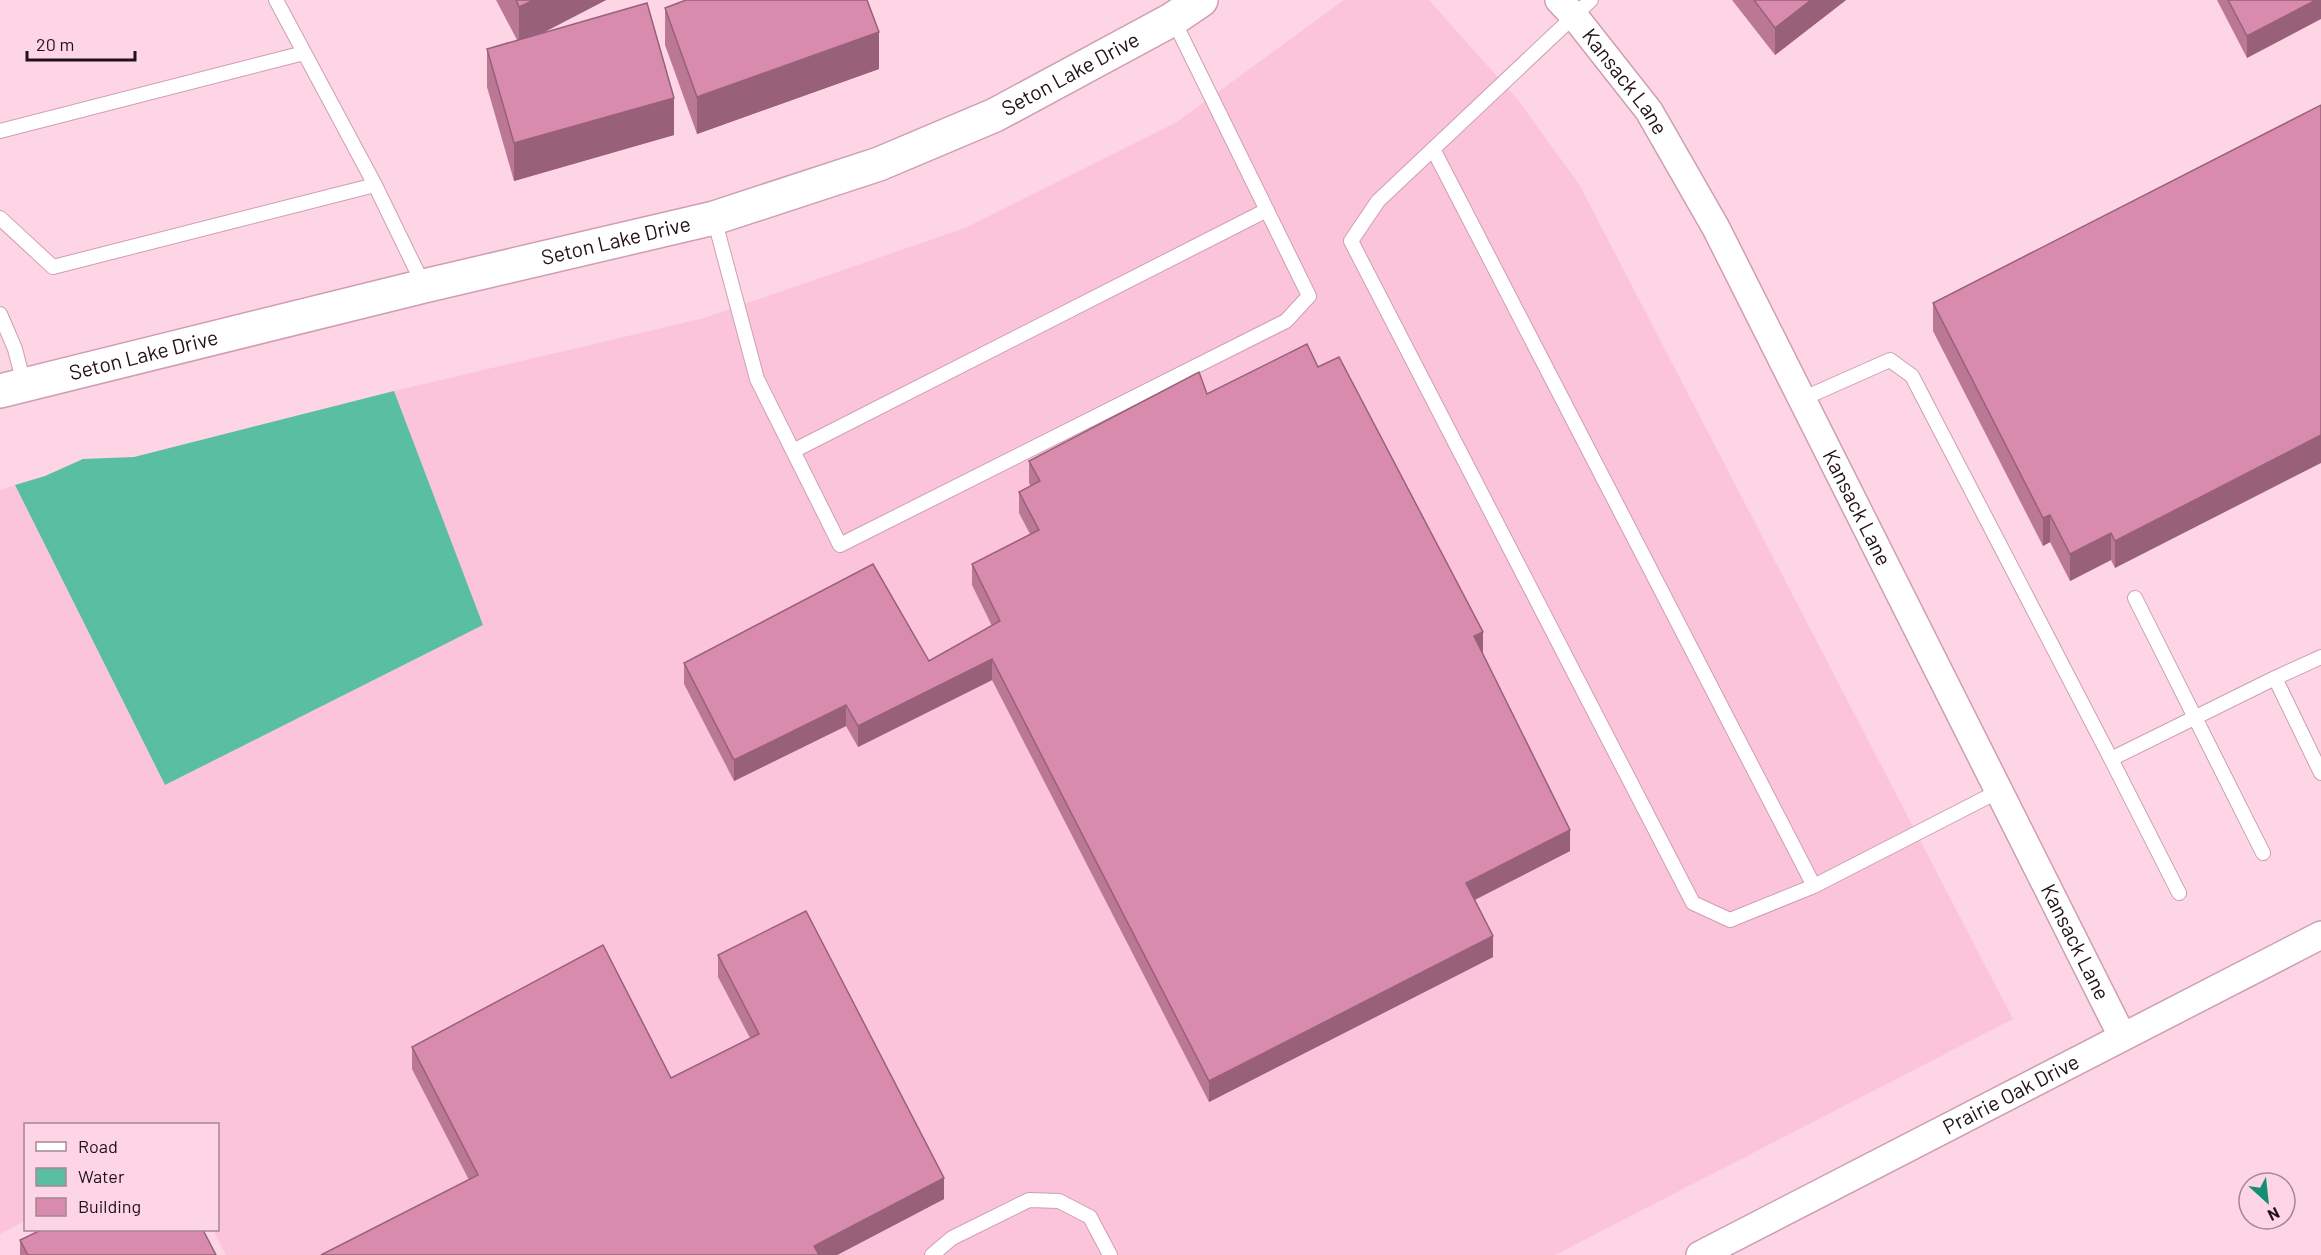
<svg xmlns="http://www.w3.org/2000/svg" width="2321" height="1255" viewBox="0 0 2321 1255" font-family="Barlow,sans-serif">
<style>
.built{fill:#fcc4db}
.water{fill:#5abea2}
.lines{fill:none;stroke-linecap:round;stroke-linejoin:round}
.service-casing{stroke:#cd9fb1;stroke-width:16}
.minor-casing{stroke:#cd9fb1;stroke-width:30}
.tertiary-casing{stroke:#cd9fb1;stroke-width:36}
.service{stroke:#fff;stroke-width:14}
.minor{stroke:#fff;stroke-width:27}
.tertiary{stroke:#fff;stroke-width:33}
.wall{fill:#bb7895}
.shaded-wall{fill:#986179}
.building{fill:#d98bad;stroke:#986179;stroke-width:1.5}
.labels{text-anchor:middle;stroke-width:4.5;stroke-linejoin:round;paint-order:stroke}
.street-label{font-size:21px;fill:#211118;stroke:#fdd5e4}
</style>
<rect width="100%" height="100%" fill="#fdd5e4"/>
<!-- built -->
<path class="built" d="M 1344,0 L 1429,0 L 1518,100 L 1579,184 L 2013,1019 L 1555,1255 L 226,1255 L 213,1230 L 218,1230 L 218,1124 L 26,1124 L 25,1221 L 0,1234 L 0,490 L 15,485 L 165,785 L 483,625 L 394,391 L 704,318 L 965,228 L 1177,122 Z"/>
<!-- water -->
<path class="water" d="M 394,391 L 483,625 L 165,785 L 15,485 L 45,476 L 83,459 L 134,457 Z"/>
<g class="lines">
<!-- service casing -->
<g class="service-casing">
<path id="service" d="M 276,0 L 375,185 L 424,286
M 1591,0 L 1378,201 L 1351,241 L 1693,903 L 1730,920 L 1814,886 L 1999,791
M 0,131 L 304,53
M 1433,149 L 1814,886
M 0,218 L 53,267 L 375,185
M 714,218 L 757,379 L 840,545 L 1286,321 L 1309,296 L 1173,19
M 0,314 L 15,349 L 24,384
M 1802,399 L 1890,360 L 1912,376 L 2111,759 L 2275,678
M 793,451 L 1267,210
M 2135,598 L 2263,853
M 2321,657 L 2275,678 L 2321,773
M 2111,759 L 2179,893
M 932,1255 L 952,1238 L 1029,1200 L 1059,1201 L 1090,1217 L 1110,1255"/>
</g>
<!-- minor casing -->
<g class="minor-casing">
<g id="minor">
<path id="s1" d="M 1559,0 L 1575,17 L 1649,111 L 1716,228 L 2122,1036"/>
<path id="s2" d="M 1700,1255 L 2321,935"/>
</g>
</g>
<!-- tertiary casing -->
<g class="tertiary-casing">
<g id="tertiary">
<path id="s3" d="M 0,391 L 424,286 L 714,218 L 879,164 L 995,115 L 1173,19 L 1201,0"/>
</g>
</g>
<!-- service -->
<use href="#service" class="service"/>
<!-- minor -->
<use href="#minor" class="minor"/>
<!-- tertiary -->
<use href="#tertiary" class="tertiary"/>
</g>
<!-- wall -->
<path class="wall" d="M 496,0 L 606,0 L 541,34 L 674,135 L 514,181 L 487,87 L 487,49 L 517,40 Z
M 1732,0 L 1846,0 L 1775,55 Z
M 2217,0 L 2321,0 L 2247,58 Z
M 665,8 L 879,69 L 697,134 L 665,45 Z
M 2321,105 L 2115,568 L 2111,560 L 2070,581 L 2050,542 L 2043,546 L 1933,331 L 1933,303 Z
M 1318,367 L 1483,653 L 1482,653 L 1570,851 L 1475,900 L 1493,957 L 1209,1102 L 992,680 L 858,747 L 846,726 L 734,781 L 684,684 L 684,663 L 929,661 L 992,626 L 972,585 L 972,564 L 1030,534 L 1019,513 L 1019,492 L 1031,486 L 1029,483 L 1029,461 L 1207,394 Z
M 718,955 L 944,1199 L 837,1255 L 321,1255 L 469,1180 L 412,1069 L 412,1047 L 671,1078 L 750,1038 L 718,977 Z
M 20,1240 L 216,1255 L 20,1255 Z"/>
<!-- shaded-wall -->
<path class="shaded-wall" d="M 534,0 L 606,0 L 519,45 L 519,7 Z
M 1811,0 L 1846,0 L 1775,55 L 1775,28 Z
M 2316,0 L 2321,0 L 2321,19 L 2247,58 L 2247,36 Z
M 879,32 L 879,69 L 697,134 L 697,97 Z
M 674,98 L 674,135 L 514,181 L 514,143 Z
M 2321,435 L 2321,463 L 2115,568 L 2115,541 Z
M 2050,515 L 2050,542 L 2043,546 L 2043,518 Z
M 2111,533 L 2111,560 L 2070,581 L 2070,554 Z
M 1483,632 L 1483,653 L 1474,658 L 1474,636 Z
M 992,659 L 992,680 L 858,747 L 858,726 Z
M 846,705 L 846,726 L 734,781 L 734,760 Z
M 1570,830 L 1570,851 L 1466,904 L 1466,883 Z
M 1493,936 L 1493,957 L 1209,1102 L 1209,1081 Z
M 944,1178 L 944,1199 L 837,1255 L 814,1255 L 814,1246 Z"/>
<!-- building -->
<path class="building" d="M 516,0 L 534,0 L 519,7 Z
M 686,0 L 867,0 L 879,32 L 697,97 L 665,8 Z
M 1754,0 L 1811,0 L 1775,28 Z
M 2228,0 L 2316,0 L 2247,36 Z
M 647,3 L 674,98 L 514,143 L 487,49 Z
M 2321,105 L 2321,435 L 2115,541 L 2111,533 L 2070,554 L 2050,515 L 2043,518 L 1933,303 Z
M 1307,344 L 1318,367 L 1339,357 L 1483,632 L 1474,636 L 1570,830 L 1466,883 L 1493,936 L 1209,1081 L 992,659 L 858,726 L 846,705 L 734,760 L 684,663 L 873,564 L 929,661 L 1000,621 L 972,564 L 1039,530 L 1019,492 L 1040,481 L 1029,461 L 1199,372 L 1207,394 Z
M 806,911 L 944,1178 L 814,1246 L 819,1255 L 321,1255 L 478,1175 L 412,1047 L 603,945 L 671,1078 L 759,1034 L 718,955 Z
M 41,1230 L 203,1230 L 216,1255 L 28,1255 L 20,1240 Z"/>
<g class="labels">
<!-- street labels -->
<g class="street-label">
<text dy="7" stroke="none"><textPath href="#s3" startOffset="1120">Seton Lake Drive</textPath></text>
<text dy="7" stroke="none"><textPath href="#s1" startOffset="105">Kansack Lane</textPath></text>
<text dy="7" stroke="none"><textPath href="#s3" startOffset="634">Seton Lake Drive</textPath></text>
<text dy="7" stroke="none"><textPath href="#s3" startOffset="148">Seton Lake Drive</textPath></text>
<text dy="7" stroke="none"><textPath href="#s1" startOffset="591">Kansack Lane</textPath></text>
<text dy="7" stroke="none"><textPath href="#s1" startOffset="1077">Kansack Lane</textPath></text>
<text dy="7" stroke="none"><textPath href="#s2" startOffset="350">Prairie Oak Drive</textPath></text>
</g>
</g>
<!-- legend -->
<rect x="24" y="1123" width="195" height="108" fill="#fdd5e4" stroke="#a58792" stroke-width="1.5"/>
<rect x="36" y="1142" width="30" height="9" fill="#ffffff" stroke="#a58792" stroke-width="1.5"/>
<text x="78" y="1153" font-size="18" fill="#211118">Road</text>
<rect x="36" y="1168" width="30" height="18" fill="#5abea2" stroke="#a58792" stroke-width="1.5"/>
<text x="78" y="1183" font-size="18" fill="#211118">Water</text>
<rect x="36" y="1198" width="30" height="18" fill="#d98bad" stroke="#a58792" stroke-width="1.5"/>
<text x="78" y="1213" font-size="18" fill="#211118">Building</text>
<!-- north arrow -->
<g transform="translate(2267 1201) rotate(153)"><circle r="28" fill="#fdd5e4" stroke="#a58792" stroke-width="1.5"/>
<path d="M0-4.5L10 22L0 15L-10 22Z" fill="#138f74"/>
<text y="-9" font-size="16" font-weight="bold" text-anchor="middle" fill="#211118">N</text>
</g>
<!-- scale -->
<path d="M27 51v9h108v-9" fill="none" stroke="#211118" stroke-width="3"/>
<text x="36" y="51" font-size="18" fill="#211118" stroke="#fdd5e4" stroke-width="4.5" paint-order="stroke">20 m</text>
</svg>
